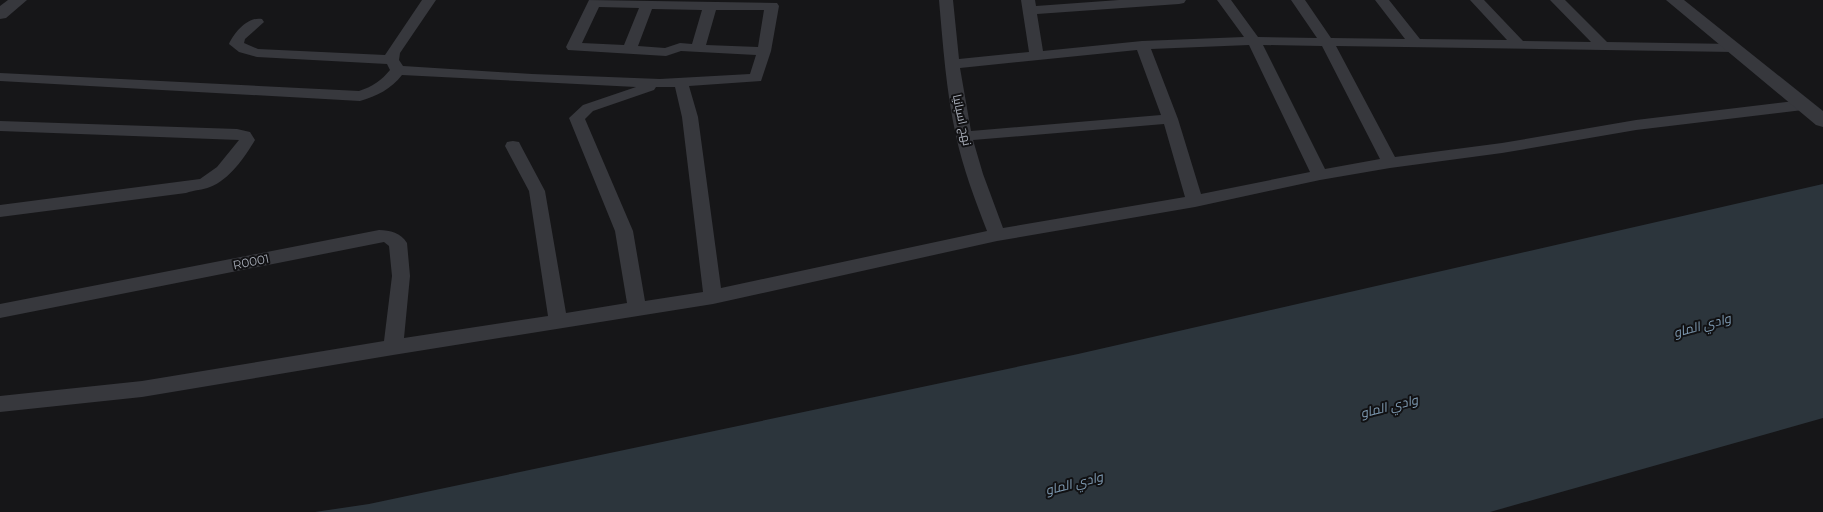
<svg xmlns="http://www.w3.org/2000/svg" width="1823" height="512" viewBox="0 0 1823 512" font-family="Montserrat,Cairo,sans-serif">
<style>
.water{fill:#2c353c}
.lines{fill:none;stroke-linecap:round;stroke-linejoin:round}
.minor{fill:#37383d;fill-rule:evenodd}
.tertiary{fill:#37383d;fill-rule:evenodd}
.labels{text-anchor:middle;stroke-width:4;stroke-linejoin:round;paint-order:stroke}
.street-label{font-size:12px;fill:#a8adb8;stroke:#111113}
.water-label{font-size:13px;font-style:italic;fill:#7f9bb3;stroke:#111113}
</style>
<rect width="100%" height="100%" fill="#161618"/>
<!-- water -->
<path class="water" d="M 1823,184 L 1823,418 L 1490,512 L 315,512 L 369,504 L 1078,354 Z"/>
<g class="lines">
<!-- minor -->
<path class="minor" d="M 422,0 L 436,0 L 400,53 L 399,60 L 403,66 L 532,74 L 660,79 L 750,74 L 756,55 L 681,51 L 666,56 L 568,50 L 566,47 L 589,0 L 777,3 L 779,6 L 771,51 L 761,81 L 689,86 L 698,117 L 721,288 L 987,231 C 975,200 963,168 956,136 C 946,91 943,45 939,0 L 953,0 L 959,59 L 1029,52 L 1021,0 L 1035,0 L 1036,6 L 1119,0 L 1186,0 L 1184,3 L 1179,4 L 1037,14 L 1043,51 L 1142,41 L 1244,37 L 1217,0 L 1231,0 L 1258,37 L 1317,38 L 1291,0 L 1305,0 L 1331,38 L 1405,39 L 1375,0 L 1389,0 L 1420,39 L 1507,40 L 1470,0 L 1484,0 L 1523,41 L 1591,42 L 1550,0 L 1565,0 L 1607,42 L 1734,44 L 1739,45 L 1741,48 L 1739,51 L 1734,52 L 1336,46 L 1395,157 L 1502,143 L 1636,120 L 1803,100 L 1808,102 L 1811,105 L 1808,108 L 1803,110 L 1636,130 L 1502,153 L 1390,168 L 1320,180 L 1195,207 L 997,241 L 713,304 L 393,355 L 142,397 L 0,412 L 0,396 L 142,381 L 384,341 L 392,276 L 389,246 L 384,242 L 0,318 L 0,304 L 379,230 C 390,230 401,233 407,243 L 410,276 L 404,338 L 548,316 L 529,191 L 505,146 L 507,142 L 513,141 L 519,142 L 521,146 L 545,191 L 566,313 L 627,303 L 615,231 L 569,118 L 583,105 L 636,87 L 402,75 C 391,89 377,96 360,101 L 0,81 L 0,73 L 359,91 C 372,87 382,80 390,70 L 387,64 L 257,57 L 239,52 L 229,44 C 234,33 248,16 262,19 L 264,22 L 245,39 L 244,43 L 258,49 L 385,55 ZM 599,7 L 639,8 L 624,45 L 582,43 ZM 652,9 L 702,10 L 692,44 L 680,43 L 665,48 L 638,46 ZM 716,10 L 764,10 L 758,47 L 706,45 ZM 1249,45 L 1310,172 L 1201,194 L 1178,119 L 1151,49 ZM 1263,45 L 1322,46 L 1380,159 L 1325,169 ZM 1137,50 L 1161,115 L 971,131 L 960,68 ZM 656,87 L 675,87 L 682,117 L 703,292 L 645,301 L 633,231 L 585,119 L 593,111 L 654,90 ZM 1164,124 L 1185,197 L 1003,228 L 983,174 L 973,140 Z
M 0,121 L 237,129 L 250,132 L 255,140 C 245,157 229,180 210,187 C 203,190 194,190 186,193 L 0,217 L 0,205 L 200,179 L 217,167 L 239,140 L 0,131 Z"/>
<!-- tertiary -->
<path class="tertiary" d="M 8,0 L 27,0 L 6,18 L 0,19 L 0,6 Z
M 1666,0 L 1684,0 L 1823,111 L 1823,127 L 1816,125 Z"/>
</g>
<g class="labels">
<!-- street labels -->
<g class="street-label">
<text transform="translate(962 120) rotate(78)" y="4">نهج اسبانيا</text>
<text transform="translate(251 262) rotate(-11)" y="4">R0001</text>
</g>
<!-- water labels -->
<g class="water-label">
<text transform="translate(1702 325) rotate(-15)" y="5">وادي الماو</text>
<text transform="translate(1389 406) rotate(-14)" y="5">وادي الماو</text>
<text transform="translate(1074 483) rotate(-14)" y="5">وادي الماو</text>
</g>
</g>
</svg>
